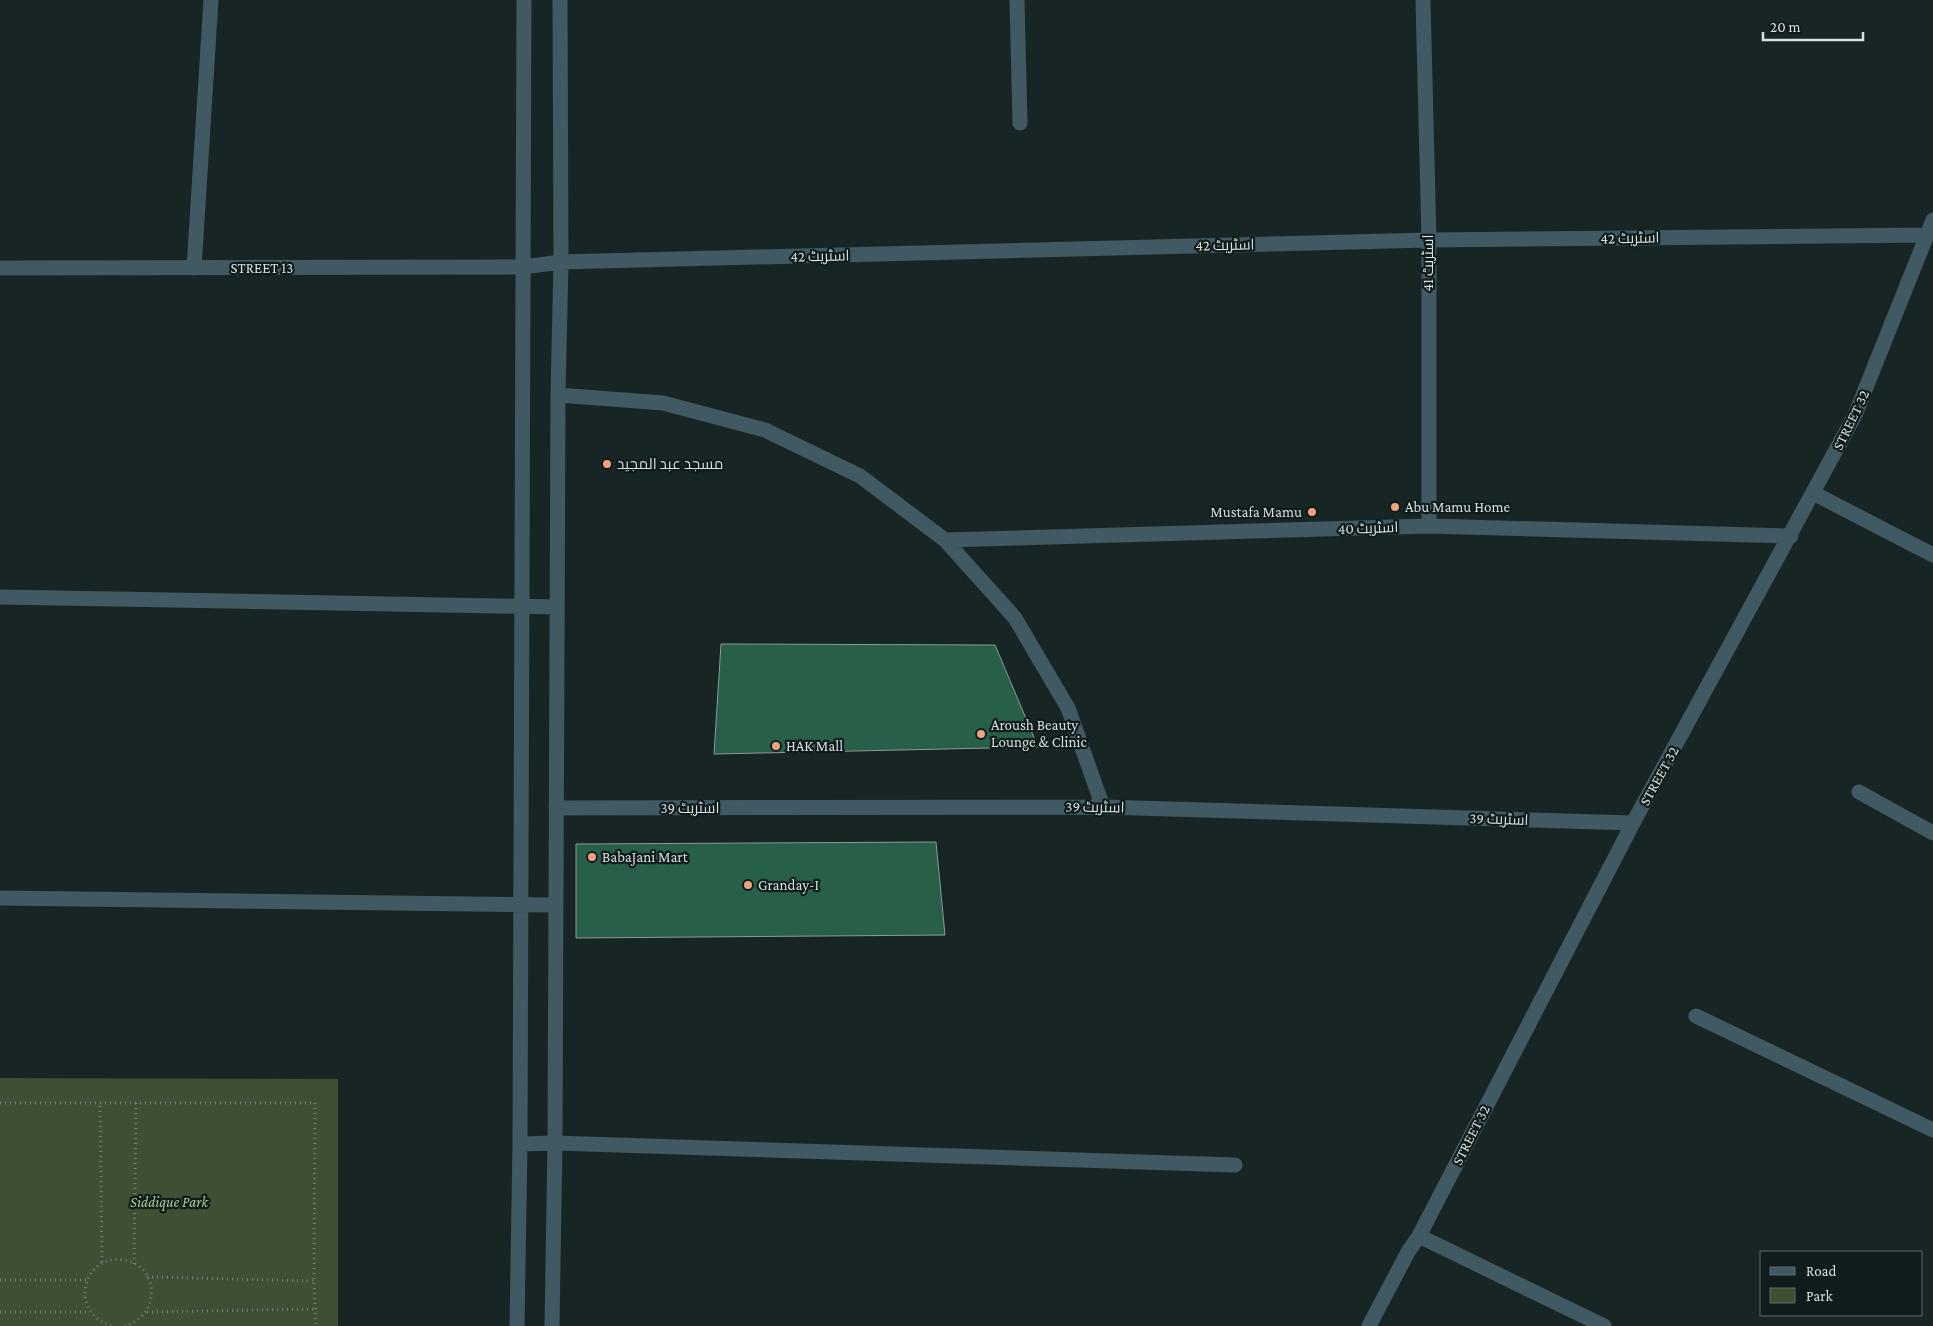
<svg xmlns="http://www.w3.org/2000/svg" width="1933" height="1326" viewBox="0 0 1933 1326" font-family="'Crimson Pro',Cairo,serif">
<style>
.green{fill:#3e4f33}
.building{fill:#275f48;stroke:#8e9b95}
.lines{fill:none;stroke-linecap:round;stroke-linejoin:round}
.path{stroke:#747f7f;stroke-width:3;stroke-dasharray:1 4;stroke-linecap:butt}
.street{stroke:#415962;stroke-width:15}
.poi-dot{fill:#f2a17e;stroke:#0f1c1b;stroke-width:2}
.labels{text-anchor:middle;stroke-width:4.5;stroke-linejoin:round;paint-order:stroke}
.street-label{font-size:15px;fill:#d7dfdf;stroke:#0f1c1b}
.poi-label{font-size:15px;fill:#d7dfdf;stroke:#0f1c1b;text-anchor:start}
.park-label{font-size:15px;font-style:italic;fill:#a5ce8b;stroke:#0f1c1b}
</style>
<rect width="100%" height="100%" fill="#182525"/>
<!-- green -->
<path class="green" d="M 0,1078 L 338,1079 L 338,1326 L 0,1326 Z"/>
<!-- building -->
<path class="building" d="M 721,644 L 995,645 L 1038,747 L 714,754 Z
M 936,842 L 945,935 L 576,938 L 576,844 Z"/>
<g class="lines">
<!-- path -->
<path class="path" d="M 0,1103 L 315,1103 L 314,1281 L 316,1326
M 100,1106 L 102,1264
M 134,1264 L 136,1103
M 147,1277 L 314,1281
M 0,1280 L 87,1280
M 0,1312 L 90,1312
M 147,1312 L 316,1309
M 111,1326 C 67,1311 84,1253 124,1260 C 161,1267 160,1316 125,1326"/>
<!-- street -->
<path class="street" d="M 1017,0 L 1020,123
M 1423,0 L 1429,240 L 1429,526
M 0,268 L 523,267 L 561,262 L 1429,240 L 1928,235
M 194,268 L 211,0
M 558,395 L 663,403 L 765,430 L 860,476 L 945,540 L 1015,618 L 1068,708 L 1103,807
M 1813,493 L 1933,555
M 945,540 L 1429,526 L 1791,536
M 0,597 L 557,607
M 1859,792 L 1933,833
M 556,808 L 1103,807 L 1633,823
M 0,898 L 555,905
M 1696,1016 L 1933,1130
M 520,1144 L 555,1143 L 1235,1165
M 1419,1236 L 1604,1326
M 517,1326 L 520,1144 L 524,0
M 552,1326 L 555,1143 L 558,395 L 561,262 L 560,0
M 1369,1326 L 1408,1252 L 1419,1236 L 1633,823 L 1855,415 L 1933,220"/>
</g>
<!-- markers -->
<g class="poi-dot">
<circle cx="607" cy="464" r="5"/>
<circle cx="1395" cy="507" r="5"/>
<circle cx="1312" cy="512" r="5"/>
<circle cx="981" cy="734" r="5"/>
<circle cx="776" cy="746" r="5"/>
<circle cx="592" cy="857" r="5"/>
<circle cx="748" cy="885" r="5"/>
</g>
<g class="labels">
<!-- street labels -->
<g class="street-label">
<text transform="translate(1630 238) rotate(-1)" y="5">اسٹریٹ 42</text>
<text transform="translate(1225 245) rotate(-1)" y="5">اسٹریٹ 42</text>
<text transform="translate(820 256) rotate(-1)" y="5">اسٹریٹ 42</text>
<text transform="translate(1428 263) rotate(-90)" y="5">اسٹریٹ 41</text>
<text x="262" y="273">STREET 13</text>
<text transform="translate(1851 420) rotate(-64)" y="5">STREET 32</text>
<text transform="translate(1368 528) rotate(-2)" y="5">اسٹریٹ 40</text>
<text transform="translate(1659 776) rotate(-61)" y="5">STREET 32</text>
<text transform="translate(1095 807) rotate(1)" y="5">اسٹریٹ 39</text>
<text x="690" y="813">اسٹریٹ 39</text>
<text transform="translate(1499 819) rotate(2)" y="5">اسٹریٹ 39</text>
<text transform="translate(1471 1135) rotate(-63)" y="5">STREET 32</text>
</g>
<!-- poi labels -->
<g class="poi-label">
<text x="617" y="469">مسجد عبد المجید</text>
<text x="1405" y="512">Abu Mamu Home</text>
<text x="1302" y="517" text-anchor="end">Mustafa Mamu</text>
<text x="991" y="730">Aroush Beauty<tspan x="991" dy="17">Lounge &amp; Clinic</tspan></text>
<text x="786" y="751">HAK Mall</text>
<text x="602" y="862">BabaJani Mart</text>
<text x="758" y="890">Granday-I</text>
</g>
<!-- park labels -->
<g class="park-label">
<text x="169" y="1207">Siddique Park</text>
</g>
</g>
<!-- legend -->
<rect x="1760" y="1251" width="162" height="65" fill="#0f1c1b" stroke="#5f6a69"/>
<rect x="1770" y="1267" width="25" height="8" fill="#415962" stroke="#5f6a69"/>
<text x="1806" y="1276" font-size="15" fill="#d7dfdf">Road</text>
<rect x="1770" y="1288" width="25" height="15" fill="#3e4f33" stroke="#5f6a69"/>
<text x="1806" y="1301" font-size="15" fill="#d7dfdf">Park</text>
<!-- scale -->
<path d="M1763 32v8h100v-8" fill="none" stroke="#d7dfdf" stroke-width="2.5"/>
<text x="1770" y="32" font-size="15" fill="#d7dfdf" stroke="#0f1c1b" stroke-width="4" paint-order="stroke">20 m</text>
</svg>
